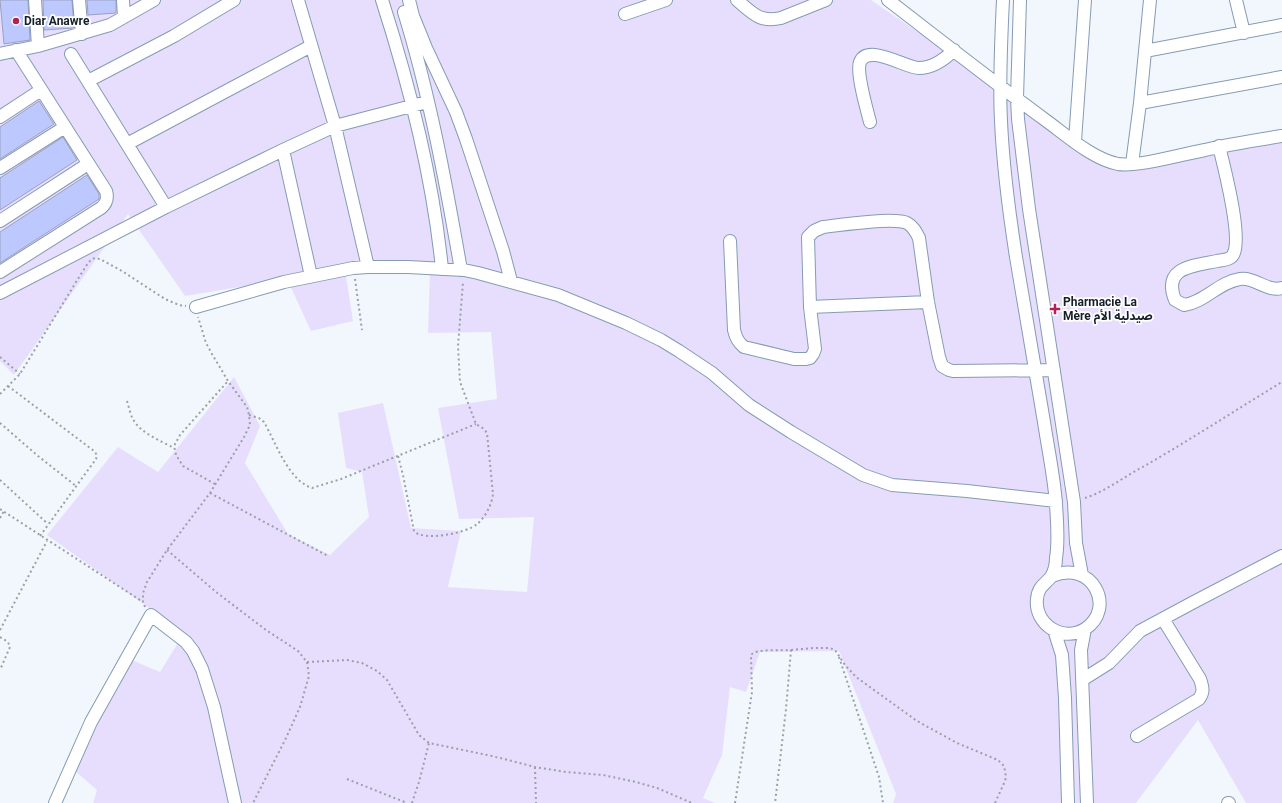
<svg xmlns="http://www.w3.org/2000/svg" width="1282" height="803" viewBox="0 0 1282 803" font-family="Roboto,'Noto Sans Arabic',sans-serif">
<style>
.green{fill:#e7defe}
.building{fill:#bdc8ff;stroke:#9aa1bf}
.lines{fill:none;stroke-linecap:round;stroke-linejoin:round}
.street-casing{stroke:#859bb4;stroke-width:14}
.path{stroke:#9aa0a7;stroke-width:2;stroke-dasharray:2 3;stroke-linecap:butt}
.street{stroke:#fff;stroke-width:12}
.poi-dot{fill:#b22151;stroke:#fff;stroke-width:1.5}
.labels{text-anchor:middle;stroke-width:3.5;stroke-linejoin:round;paint-order:stroke}
.poi-label{font-size:12px;font-weight:bold;fill:#161f28;stroke:#fff;text-anchor:start}
</style>
<rect width="100%" height="100%" fill="#f2f7fd"/>
<!-- green -->
<path class="green" d="M 0,0 L 871,0 L 1118,168 L 1282,142 L 1282,803 L 1246,803 L 1198,720 L 1136,803 L 893,803 L 896,794 L 839,651 L 760,652 L 746,692 L 730,687 L 722,755 L 703,798 L 715,803 L 93,803 L 97,790 L 68,765 L 120,655 L 160,672 L 184,633 L 47,535 L 118,447 L 158,472 L 234,377 L 260,426 L 245,463 L 288,534 L 330,555 L 369,517 L 362,472 L 346,468 L 338,413 L 383,403 L 411,528 L 461,531 L 448,587 L 527,592 L 534,517 L 459,519 L 438,408 L 497,399 L 491,332 L 428,333 L 430,267 L 344,263 L 353,321 L 311,331 L 287,279 L 185,296 L 128,214 L 14,375 L 0,361 Z"/>
<!-- building -->
<path class="building" d="M 0,0 L 28,0 L 30,40 L 4,44 Z
M 43,0 L 72,0 L 74,28 L 44,30 Z
M 87,0 L 116,0 L 116,13 L 88,15 Z
M 39,101 L 54,124 L 0,159 L 0,127 Z
M 63,137 L 77,160 L 0,210 L 0,178 Z
M 87,175 L 99,194 L 99,199 L 0,263 L 0,232 Z"/>
<g class="lines">
<!-- street casing -->
<g class="street-casing">
<path id="street" d="M 35,0 L 38,46
M 79,0 L 82,34
M 123,0 L 124,17
M 298,0 L 335,126 L 368,267
M 382,0 C 410,87 433,178 442,269
M 409,0 L 413,16 L 426,48 L 456,112 L 466,139 L 503,251 L 511,281
M 737,0 C 752,13 760,23 781,18 L 826,0
M 888,0 C 940,40 991,80 1044,119 C 1065,134 1092,159 1118,164 C 1139,167 1183,154 1205,150 C 1230,144 1256,140 1282,136
M 1003,0 C 1001,40 999,81 1001,121 C 1003,166 1009,212 1016,257 C 1025,312 1035,367 1044,422 C 1048,449 1054,476 1056,504 C 1057,522 1059,540 1056,558 C 1056,564 1054,572 1051,577 C 1044,585 1038,587 1037,599 C 1034,624 1063,643 1085,629 C 1117,608 1092,559 1052,576
M 1020,0 L 1017,98 L 1018,119 L 1029,209 L 1074,502 L 1076,543 L 1082,575
M 1236,0 L 1244,33
M 404,12 C 430,96 446,184 461,270
M 625,14 L 666,0
M 1145,51 L 1282,25
M 0,54 L 38,46 L 110,25 L 154,0
M 71,54 L 166,207
M 88,81 L 174,36 L 234,0
M 1140,103 L 1282,77
M 0,117 L 41,90
M 870,122 C 867,110 856,73 860,62 C 868,43 906,68 919,68 C 932,68 945,59 954,50
M 1075,141 L 1085,0
M 127,144 L 311,46
M 1219,146 C 1224,167 1243,238 1233,255 C 1230,260 1222,260 1217,261 C 1193,266 1162,267 1175,300 L 1184,305 C 1205,302 1219,282 1240,279 C 1255,277 1267,292 1282,288
M 283,150 L 311,276
M 1132,164 L 1140,103 L 1150,0
M 0,168 L 65,127
M 0,221 L 88,164
M 730,241 L 734,330 C 736,338 738,342 744,347 L 794,359 L 806,359 L 810,358 L 813,354 L 815,349 L 810,307 L 808,237 L 814,231 L 823,227 C 839,225 895,217 907,223 C 913,226 916,232 919,238 L 928,302 L 939,357 L 942,366 L 949,370 L 953,371 L 1054,370
M 0,272 L 101,208 C 107,203 108,198 106,191 L 16,50
M 0,293 L 166,207 L 283,150 L 335,126 L 427,102
M 196,307 L 284,282 L 353,268 L 368,267 L 408,267 L 464,270 L 478,273 L 558,295 L 626,323 L 661,340 L 679,351 L 712,373 L 749,405 L 791,432 L 863,475 L 892,485 L 967,491 L 1056,501
M 810,307 L 928,302
M 1085,629 L 1081,650 L 1087,803
M 1054,630 L 1062,655 L 1065,698 L 1068,803
M 1082,680 L 1109,663 L 1140,631 L 1192,603 L 1282,556
M 1137,736 L 1199,699 C 1204,692 1203,688 1200,679 L 1163,619
M 55,803 L 91,722 L 151,615 L 186,642 L 193,651 L 202,669 L 214,707 L 235,803
M 1228,803 L 1229,803"/>
</g>
<!-- path -->
<path class="path" d="M 355,279 L 362,330
M 0,357 L 20,374
M 8,386 L 94,451 L 97,455 L 96,459 L 40,536
M 0,394 L 20,374 L 76,282 L 88,263 L 92,259 L 95,258 L 100,259 L 122,271 L 165,299 L 179,305 L 186,306
M 127,401 C 129,407 130,414 133,419 C 140,433 161,441 174,448
M 249,415 L 259,418 L 264,422 C 276,443 288,480 312,488 L 341,479 L 476,424
M 0,423 L 38,456 L 76,486
M 398,456 L 403,475 L 414,531 C 423,542 467,533 477,524 C 485,518 492,504 493,494 L 487,433 L 484,429 L 476,424 L 460,382 L 458,346 L 463,282
M 0,480 L 48,524
M 215,484 L 183,466 L 176,455 L 174,446 L 180,435 L 228,381
M 210,493 L 328,556
M 1085,498 C 1104,492 1121,479 1139,469 C 1187,442 1234,411 1282,382
M 0,509 L 143,602
M 0,518 L 4,511
M 167,550 L 216,592 L 266,630 L 298,651 L 307,662 L 309,676 L 300,707 L 286,738 L 253,803
M 145,607 L 143,602 L 143,593 L 147,582 L 167,550 L 210,493 L 244,437 L 250,425 L 249,415 L 247,407 L 228,381 L 212,354 L 206,343 L 198,317
M 0,630 L 47,541
M 0,637 L 8,642 L 10,647 L 0,670
M 791,650 L 813,648 L 830,648 L 835,650 L 845,665 L 856,677 L 917,721 L 957,743 L 998,760 L 1004,766 L 1006,777 L 1005,781 L 995,803
M 839,657 L 879,777 L 883,803
M 307,662 L 347,660 L 362,663 L 377,671 L 387,680 L 419,735 L 429,743 L 492,756 L 535,767 L 566,772 L 603,775 L 636,782 L 657,788 L 692,803
M 535,767 L 536,803
M 347,779 L 407,803
M 412,803 L 419,782 L 429,743
M 735,803 L 752,692 L 751,655 C 756,648 782,651 791,650 L 786,709 L 775,803"/>
<!-- street -->
<use href="#street" class="street"/>
</g>
<!-- markers -->
<g class="poi-dot">
<circle cx="16" cy="21" r="4"/>
<path d="M1053 303h4v4h4v4h-4v4h-4v-4h-4v-4h4z"/>
</g>
<g class="labels">
<!-- poi labels -->
<g class="poi-label">
<text x="24" y="25">Diar Anawre</text>
<text x="1063" y="306">Pharmacie La<tspan x="1063" dy="14">Mère صيدلية الأم</tspan></text>
</g>
</g>
</svg>
